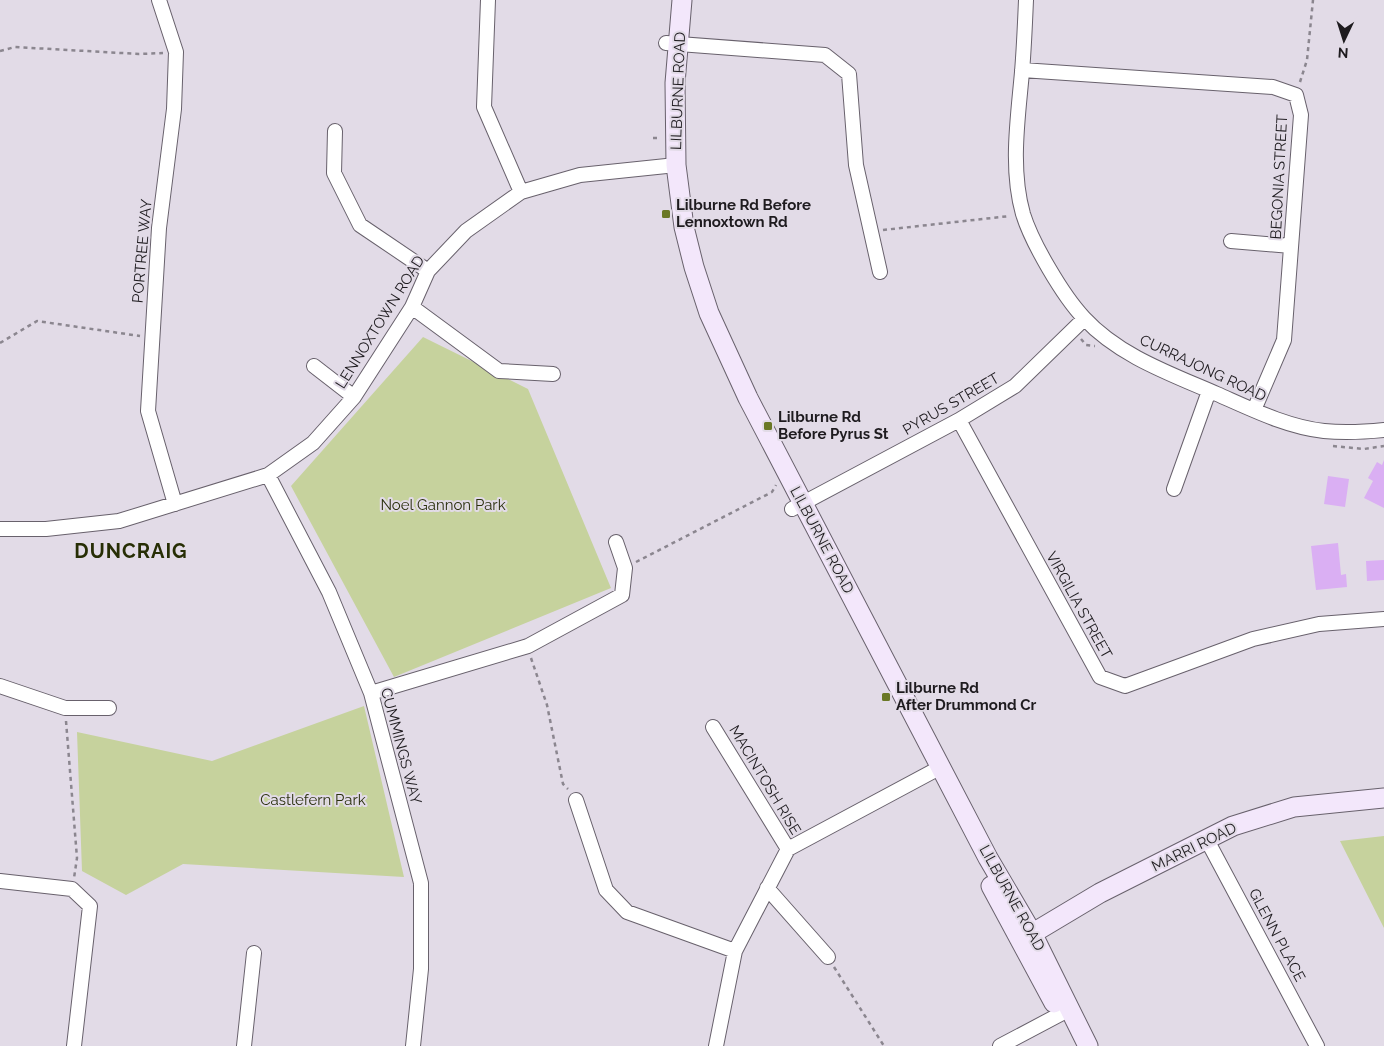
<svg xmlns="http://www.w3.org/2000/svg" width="1384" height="1046" viewBox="0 0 1384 1046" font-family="Raleway,sans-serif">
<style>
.green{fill:#c6d29d}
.building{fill:#daaff3}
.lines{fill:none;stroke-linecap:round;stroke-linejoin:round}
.street-casing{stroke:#68616c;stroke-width:16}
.secondary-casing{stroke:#68616c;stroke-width:21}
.path{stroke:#8b868f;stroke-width:2.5;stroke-dasharray:4 4;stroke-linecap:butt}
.street{stroke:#fff;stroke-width:14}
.secondary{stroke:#f3e7fb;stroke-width:19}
.poi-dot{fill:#6a7825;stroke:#e2dbe7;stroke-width:2}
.labels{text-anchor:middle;stroke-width:4;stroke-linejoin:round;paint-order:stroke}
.street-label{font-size:15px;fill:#1e1b1f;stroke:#e2dbe7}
.poi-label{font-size:15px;font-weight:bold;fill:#1e1b1f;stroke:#e2dbe7;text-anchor:start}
.park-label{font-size:15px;fill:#2b310e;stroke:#e2dbe7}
.district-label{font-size:20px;font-weight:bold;letter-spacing:1px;fill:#272e05;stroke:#e2dbe7}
</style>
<rect width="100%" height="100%" fill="#e2dbe7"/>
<!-- green -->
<path class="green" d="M 423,337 L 528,389 L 611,588 L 394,677 L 291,486 Z
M 364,706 L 404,877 L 183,864 L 126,895 L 82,871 L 77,732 L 212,761 Z
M 1384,836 L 1384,928 L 1340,841 Z"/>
<!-- building -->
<path class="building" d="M 1384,460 L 1384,508 L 1364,498 L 1373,481 L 1368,478 L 1377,462 L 1382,465 Z
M 1328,476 L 1349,479 L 1345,507 L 1324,504 Z
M 1338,543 L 1341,575 L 1346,574 L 1347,587 L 1316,590 L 1311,546 Z
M 1384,560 L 1384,580 L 1367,581 L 1366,561 Z"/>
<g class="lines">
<!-- street casing -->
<g class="street-casing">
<path id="street" d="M 159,0 L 176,52 L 174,109 L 159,228 L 148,411 L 175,504
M 488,0 L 484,107 L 521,192
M 1026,0 C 1025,24 1024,48 1022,72 C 1018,118 1010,168 1023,214 C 1032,243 1063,296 1084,318 C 1119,356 1171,374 1217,394 C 1251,409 1287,427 1324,431 C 1344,433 1364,432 1384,430
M 666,43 L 825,55 L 849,74 L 856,165 L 880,272
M 1022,70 L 1273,87 L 1296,95 L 1301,115 L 1284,340 L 1254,410
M 335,131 L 334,173 L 360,225 L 428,271
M 1231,241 L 1291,246
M 412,307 L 499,371 L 553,374
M 314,366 L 354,397
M 959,420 L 1100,677 L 1125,686 L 1253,639 L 1319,624 L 1384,619
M 268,475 L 329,592 L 371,693 L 421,883 L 421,969 L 413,1046
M 1174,489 L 1209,391
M 792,509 L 959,420 L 1015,386 L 1084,319
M 0,529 L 46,529 L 119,521 L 268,475 L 313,443 L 354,397 L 412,307 L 428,271 L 466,231 L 521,192 L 580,175 L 676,165
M 0,686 L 65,708 L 109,708
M 371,693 L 528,646 L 622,595 L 625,568 L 616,542
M 713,727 L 788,849
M 576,800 L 606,890 L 627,912 L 735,951
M 1207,840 L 1317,1046
M 0,881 L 72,889 L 90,906 L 74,1046
M 767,888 L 828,957
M 244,1046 L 254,953
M 716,1046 L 735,951 L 788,849 L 941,767
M 1000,1046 L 1070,1009"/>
</g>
<!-- secondary casing -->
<g class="secondary-casing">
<path id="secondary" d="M 682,0 L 675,83 L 676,165 L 684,227 L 694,267 L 709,313 L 748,398 L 988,858 L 1032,933 L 1088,1046
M 991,886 L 1054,1003
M 1023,939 L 1100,893 L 1233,826 L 1294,807 L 1384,798"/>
</g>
<!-- path -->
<path class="path" d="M 0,51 L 15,47 L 139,54 L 163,53
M 1300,82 L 1307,60 L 1313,0
M 653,138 L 661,138
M 883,230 L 1010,216
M 1081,339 L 1086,345 L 1095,346
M 0,343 L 37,321 L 140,336
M 1333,446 L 1364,449 L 1384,446
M 636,562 L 772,492 L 776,485
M 531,658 L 547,705 L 563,784 L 568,789
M 66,721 L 77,858 L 74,878
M 834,967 L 884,1046"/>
<!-- street -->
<use href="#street" class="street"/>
<!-- secondary -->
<use href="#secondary" class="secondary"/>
</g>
<!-- markers -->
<g class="poi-dot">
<rect x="661" y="209" width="10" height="10" rx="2.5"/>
<rect x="763" y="421" width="10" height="10" rx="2.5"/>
<rect x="881" y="692" width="10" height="10" rx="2.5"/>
</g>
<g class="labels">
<!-- street labels -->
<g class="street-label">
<text transform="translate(678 91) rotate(-88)" y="5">LILBURNE ROAD</text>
<text transform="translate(1279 177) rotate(-87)" y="5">BEGONIA STREET</text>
<text transform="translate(142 251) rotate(-85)" y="5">PORTREE WAY</text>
<text transform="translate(380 322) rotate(-58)" y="5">LENNOXTOWN ROAD</text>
<text transform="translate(1203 368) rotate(25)" y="5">CURRAJONG ROAD</text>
<text transform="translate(951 404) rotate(-30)" y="5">PYRUS STREET</text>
<text transform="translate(822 540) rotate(62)" y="5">LILBURNE ROAD</text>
<text transform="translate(1079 605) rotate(61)" y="5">VIRGILIA STREET</text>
<text transform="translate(401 746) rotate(75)" y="5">CUMMINGS WAY</text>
<text transform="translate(765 780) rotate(59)" y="5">MACINTOSH RISE</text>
<text transform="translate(1194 847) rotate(-26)" y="5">MARRI ROAD</text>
<text transform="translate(1012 898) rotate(61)" y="5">LILBURNE ROAD</text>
<text transform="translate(1277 935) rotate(62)" y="5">GLENN PLACE</text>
</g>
<!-- poi labels -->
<g class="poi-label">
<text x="676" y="210">Lilburne Rd Before<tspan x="676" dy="17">Lennoxtown Rd</tspan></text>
<text x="778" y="422">Lilburne Rd<tspan x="778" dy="17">Before Pyrus St</tspan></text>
<text x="896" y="693">Lilburne Rd<tspan x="896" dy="17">After Drummond Cr</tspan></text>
</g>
<!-- park labels -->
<g class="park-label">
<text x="443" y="510">Noel Gannon Park</text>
<text x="313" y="805">Castlefern Park</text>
</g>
<!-- district labels -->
<g class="district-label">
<text x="131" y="558">DUNCRAIG</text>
</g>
</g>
<!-- north arrow -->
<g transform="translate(1344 40) rotate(184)" stroke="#e2dbe7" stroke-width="4" paint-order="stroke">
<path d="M0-4L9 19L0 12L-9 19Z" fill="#1e1b1f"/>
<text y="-8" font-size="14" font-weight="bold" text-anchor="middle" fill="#1e1b1f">N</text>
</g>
</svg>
